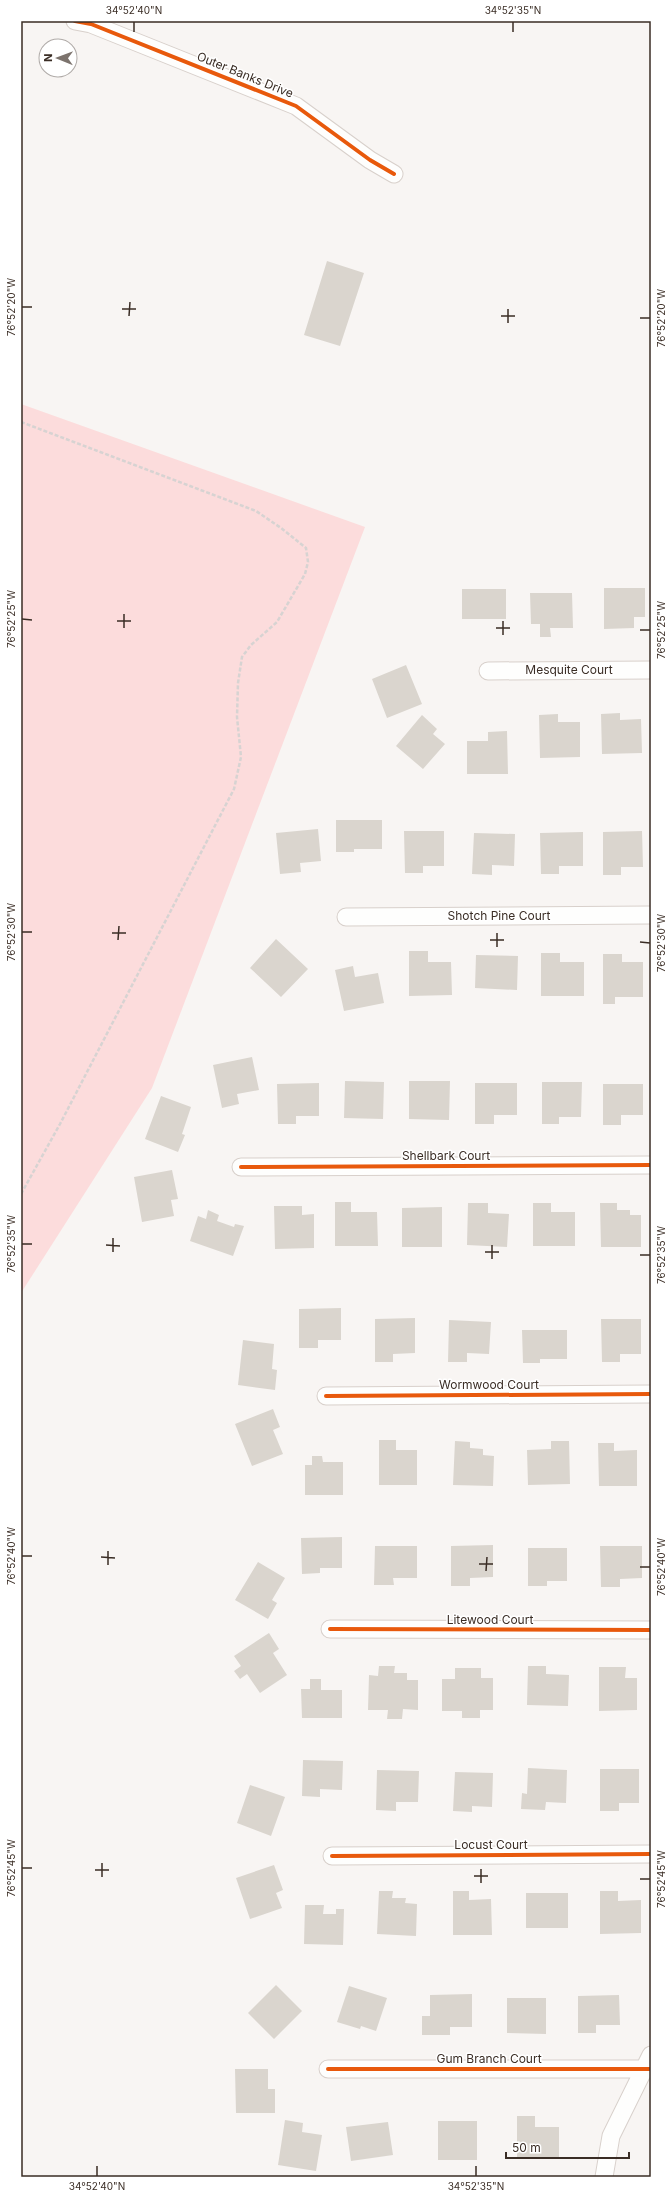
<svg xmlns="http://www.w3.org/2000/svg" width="672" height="2198" viewBox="0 0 672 2198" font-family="Inter,sans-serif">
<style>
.green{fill:#fcdcdc}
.building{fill:#dad5ce}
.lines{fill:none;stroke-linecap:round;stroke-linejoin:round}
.street-casing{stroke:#d8d0cb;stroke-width:19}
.path{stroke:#d7d3d2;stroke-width:2.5;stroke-dasharray:4 2;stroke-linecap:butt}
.street{stroke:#fefefd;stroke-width:17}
.cycleway-casing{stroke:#fff;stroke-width:6}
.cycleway{stroke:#e8590c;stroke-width:4}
.ticks{fill:none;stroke:#3a2d25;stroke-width:1.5}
.labels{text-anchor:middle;stroke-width:3;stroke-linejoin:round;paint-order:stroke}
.street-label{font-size:12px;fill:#3a2d25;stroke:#fff}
.neatline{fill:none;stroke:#3a2d25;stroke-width:1.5}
.ticks-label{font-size:10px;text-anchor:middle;fill:#3a2d25}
</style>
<rect width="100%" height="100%" fill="#f8f5f3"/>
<!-- green -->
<path class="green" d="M 21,404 L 365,527 L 152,1088 L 21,1293 Z"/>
<!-- building -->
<path class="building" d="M 327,261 L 364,273 L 340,346 L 304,335 Z
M 604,588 L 645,588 L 645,617 L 634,617 L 634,628 L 604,629 Z
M 462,589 L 506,589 L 506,619 L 462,619 Z
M 530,593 L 572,593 L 573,628 L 550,628 L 551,637 L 540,637 L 540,624 L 531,624 Z
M 406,665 L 422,704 L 387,718 L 372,679 Z
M 620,713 L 620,720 L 641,719 L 642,753 L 602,754 L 601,714 Z
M 558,714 L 558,722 L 580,722 L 580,757 L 540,758 L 539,715 Z
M 422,715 L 437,729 L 433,734 L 445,744 L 423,769 L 396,746 Z
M 507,731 L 508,774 L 467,774 L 467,741 L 488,741 L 488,732 Z
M 336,820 L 382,820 L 382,849 L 354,849 L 354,852 L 336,852 Z
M 318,829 L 321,861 L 300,863 L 301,872 L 280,874 L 276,833 Z
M 404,831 L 444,831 L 444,866 L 423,866 L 423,873 L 405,873 Z
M 642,831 L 643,867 L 621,867 L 621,875 L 603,875 L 603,832 Z
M 583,832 L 583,866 L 559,866 L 559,874 L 541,874 L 540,833 Z
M 474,833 L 515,834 L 514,866 L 492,865 L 492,875 L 472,874 Z
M 276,939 L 308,969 L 281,997 L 250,968 Z
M 409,951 L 428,951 L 428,962 L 451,962 L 452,995 L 409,996 Z
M 541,953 L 560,953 L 560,962 L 584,962 L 584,996 L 541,996 Z
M 603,954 L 622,954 L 622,962 L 643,962 L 643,997 L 615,997 L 615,1004 L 603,1004 Z
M 476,955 L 518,956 L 517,990 L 475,988 Z
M 353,966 L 355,977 L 378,973 L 384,1003 L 344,1011 L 335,970 Z
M 252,1057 L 259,1090 L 237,1094 L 239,1104 L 222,1108 L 213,1065 Z
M 345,1081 L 384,1082 L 383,1119 L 344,1118 Z
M 409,1081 L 450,1081 L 449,1120 L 409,1119 Z
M 542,1082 L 582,1082 L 581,1117 L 559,1117 L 559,1124 L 542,1124 Z
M 319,1083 L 319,1116 L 296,1116 L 296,1124 L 278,1124 L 277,1084 Z
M 475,1083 L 517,1083 L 517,1115 L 494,1115 L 494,1124 L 475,1124 Z
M 603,1084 L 643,1084 L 643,1115 L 621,1115 L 621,1125 L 603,1125 Z
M 161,1096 L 191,1107 L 182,1134 L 185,1135 L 178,1152 L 145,1139 Z
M 172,1170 L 178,1199 L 171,1200 L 174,1216 L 142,1222 L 134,1177 Z
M 335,1202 L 351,1202 L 351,1212 L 377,1212 L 378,1246 L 335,1246 Z
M 468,1203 L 488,1203 L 488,1213 L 509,1214 L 507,1247 L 467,1245 Z
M 533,1203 L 551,1203 L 551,1212 L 575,1212 L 575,1246 L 533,1246 Z
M 600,1203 L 617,1203 L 617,1210 L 630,1210 L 630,1215 L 641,1215 L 641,1247 L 601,1247 Z
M 274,1206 L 302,1206 L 302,1215 L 314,1214 L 314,1248 L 275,1249 Z
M 442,1207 L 442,1247 L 402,1247 L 402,1208 Z
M 208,1210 L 219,1215 L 217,1221 L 234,1227 L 235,1224 L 244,1226 L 233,1256 L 190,1241 L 198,1216 L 206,1219 Z
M 341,1308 L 341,1340 L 318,1340 L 318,1348 L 299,1348 L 299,1309 Z
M 415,1318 L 415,1353 L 393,1354 L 393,1362 L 375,1362 L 375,1319 Z
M 601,1319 L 641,1319 L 641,1354 L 620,1354 L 620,1362 L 602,1362 Z
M 449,1320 L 491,1322 L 489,1354 L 467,1353 L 467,1362 L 448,1362 Z
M 522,1330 L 567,1330 L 567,1359 L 540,1359 L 540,1363 L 523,1363 Z
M 243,1340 L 274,1344 L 272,1369 L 277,1370 L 275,1390 L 238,1385 Z
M 273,1409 L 280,1427 L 273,1430 L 283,1454 L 252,1466 L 235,1424 Z
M 379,1440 L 396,1440 L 396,1450 L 417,1450 L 417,1485 L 379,1485 Z
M 455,1441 L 470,1442 L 470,1448 L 483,1449 L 483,1455 L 494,1456 L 493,1486 L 453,1485 Z
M 551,1441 L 569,1441 L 570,1484 L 528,1485 L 527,1450 L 551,1449 Z
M 598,1443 L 614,1443 L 614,1451 L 637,1450 L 637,1486 L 599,1486 Z
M 312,1456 L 322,1456 L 323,1462 L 343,1462 L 343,1495 L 305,1495 L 305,1465 L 312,1465 Z
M 342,1537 L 342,1568 L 320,1568 L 320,1573 L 302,1574 L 301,1538 Z
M 493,1545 L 493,1577 L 470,1578 L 470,1586 L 451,1586 L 451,1546 Z
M 375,1546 L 417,1546 L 417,1578 L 393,1578 L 394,1585 L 374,1585 Z
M 600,1546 L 642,1546 L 642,1578 L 620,1579 L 620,1587 L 601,1587 Z
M 528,1548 L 567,1548 L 567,1581 L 547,1581 L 547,1586 L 528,1586 Z
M 258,1562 L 285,1578 L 272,1600 L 277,1603 L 268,1619 L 235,1600 Z
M 269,1633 L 279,1649 L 273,1653 L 287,1675 L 260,1693 L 247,1674 L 240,1679 L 234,1671 L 241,1666 L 234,1656 Z
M 379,1666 L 395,1666 L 394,1673 L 407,1673 L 407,1680 L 418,1680 L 418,1710 L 403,1709 L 402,1719 L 387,1719 L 388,1710 L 368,1710 L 369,1675 L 378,1676 Z
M 528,1666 L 546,1666 L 546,1674 L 569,1675 L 568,1706 L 527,1705 Z
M 599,1667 L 626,1667 L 625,1678 L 637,1678 L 637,1710 L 599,1711 Z
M 455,1668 L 481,1668 L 481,1678 L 493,1678 L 493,1710 L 480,1710 L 480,1718 L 462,1718 L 462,1711 L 442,1711 L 442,1679 L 455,1679 Z
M 310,1679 L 321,1679 L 321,1690 L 342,1690 L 342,1718 L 302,1718 L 301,1689 L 310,1689 Z
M 303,1760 L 343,1761 L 342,1790 L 320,1789 L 320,1797 L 302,1796 Z
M 528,1768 L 567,1770 L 566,1803 L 546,1802 L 545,1810 L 521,1809 L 522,1793 L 527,1794 Z
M 600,1769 L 639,1769 L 639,1803 L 619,1803 L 619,1811 L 600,1811 Z
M 377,1770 L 419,1771 L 418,1802 L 396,1802 L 396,1811 L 376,1810 Z
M 455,1772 L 493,1773 L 492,1807 L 472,1806 L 472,1812 L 453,1811 Z
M 250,1785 L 285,1797 L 271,1836 L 237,1823 Z
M 274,1865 L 283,1890 L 276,1893 L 282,1908 L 250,1919 L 236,1878 Z
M 379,1891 L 393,1891 L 392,1898 L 406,1898 L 405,1903 L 417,1904 L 416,1936 L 377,1934 Z
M 453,1891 L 469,1891 L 469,1900 L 491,1899 L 492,1935 L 453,1935 Z
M 600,1891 L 618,1891 L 618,1901 L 641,1900 L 641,1933 L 600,1934 Z
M 526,1893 L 568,1893 L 568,1928 L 526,1928 Z
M 305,1905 L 324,1905 L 323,1914 L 336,1914 L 336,1909 L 344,1909 L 343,1945 L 304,1944 Z
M 276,1985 L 302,2011 L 274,2039 L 248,2013 Z
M 349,1986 L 387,1998 L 376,2031 L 361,2026 L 360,2029 L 337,2022 Z
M 472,1994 L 472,2027 L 450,2027 L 450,2035 L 422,2035 L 422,2016 L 430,2016 L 430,1995 Z
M 619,1995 L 620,2025 L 596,2025 L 596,2033 L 578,2033 L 578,1996 Z
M 507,1998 L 546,1998 L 546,2034 L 507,2033 Z
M 235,2069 L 268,2069 L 268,2089 L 275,2089 L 275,2113 L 236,2113 Z
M 517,2116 L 535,2116 L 535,2127 L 559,2127 L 559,2158 L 517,2158 Z
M 285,2120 L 303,2123 L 302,2132 L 322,2135 L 316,2171 L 278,2165 Z
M 438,2121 L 477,2121 L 477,2160 L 438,2160 Z
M 388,2122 L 393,2155 L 351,2161 L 346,2127 Z"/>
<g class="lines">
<!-- street casing -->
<g class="street-casing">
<path id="street" d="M 75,21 L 91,24 L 296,106 L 370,160 L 394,174
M 488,671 L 651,670
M 346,917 L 651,915
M 241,1167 L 651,1165
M 326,1396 L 651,1394
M 330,1629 L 651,1630
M 332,1856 L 651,1854
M 328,2069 L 651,2069
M 604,2177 L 611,2136 L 651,2055"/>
</g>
<!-- path -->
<path class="path" d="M 21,422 L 256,511 L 281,528 L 306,548 L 308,562 L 305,574 L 277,622 L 251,645 L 242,657 L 238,683 L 237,717 L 241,757 L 234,789 L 60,1124 L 21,1194"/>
<!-- street -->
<use href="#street" class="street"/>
<!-- cycleway casing -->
<g class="cycleway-casing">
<path id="cycleway" d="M 75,21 L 91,24 L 296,106 L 370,160 L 394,174
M 241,1167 L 651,1165
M 326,1396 L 651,1394
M 330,1629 L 651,1630
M 332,1856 L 651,1854
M 328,2069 L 651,2069"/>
</g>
<!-- cycleway -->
<use href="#cycleway" class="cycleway"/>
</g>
<!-- ticks -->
<path class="ticks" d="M 134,32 L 134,22M 513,32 L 513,22M 22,307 L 32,307M 122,309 L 136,309M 129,316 L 130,302M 501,316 L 515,316M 640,318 L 650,318M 508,323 L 508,309M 22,619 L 32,620M 117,621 L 131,621M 124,628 L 124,614M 496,628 L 510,628M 640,630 L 650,630M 503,635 L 503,621M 22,932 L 32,932M 112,933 L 126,933M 118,940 L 119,926M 490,940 L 504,940M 640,942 L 650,943M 497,947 L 497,933M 22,1244 L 32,1244M 106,1245 L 120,1246M 113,1252 L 113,1238M 485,1252 L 499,1252M 640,1255 L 650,1255M 492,1259 L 492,1245M 22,1556 L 32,1556M 101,1557 L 115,1558M 479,1564 L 493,1564M 108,1565 L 108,1551M 640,1567 L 650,1567M 486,1571 L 487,1557M 22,1868 L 32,1868M 95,1870 L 109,1870M 474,1876 L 488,1876M 102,1877 L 102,1863M 640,1879 L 650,1879M 481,1883 L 481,1869M 97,2176 L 97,2166M 476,2176 L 476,2166"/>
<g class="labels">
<!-- street labels -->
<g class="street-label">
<text transform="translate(245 75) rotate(22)" y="4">Outer Banks Drive</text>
<text x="569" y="674">Mesquite Court</text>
<text x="499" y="920">Shotch Pine Court</text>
<text x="446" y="1160">Shellbark Court</text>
<text x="489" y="1389">Wormwood Court</text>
<text x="490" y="1624">Litewood Court</text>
<text x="491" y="1849">Locust Court</text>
<text x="489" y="2063">Gum Branch Court</text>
</g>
</g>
<!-- border -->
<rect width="672" height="2198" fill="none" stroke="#ffffff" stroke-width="44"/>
<!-- north arrow -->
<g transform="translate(58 58) rotate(271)"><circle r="19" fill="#ffffff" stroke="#b0aba8"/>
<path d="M0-3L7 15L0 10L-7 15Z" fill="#7c736d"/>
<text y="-6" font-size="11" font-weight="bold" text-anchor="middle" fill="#3a2d25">N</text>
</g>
<!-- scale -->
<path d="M506 2152v6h123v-6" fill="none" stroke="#3a2d25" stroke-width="2"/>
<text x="512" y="2152" font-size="12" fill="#3a2d25" stroke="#ffffff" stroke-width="3" paint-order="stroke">50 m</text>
<rect x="22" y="22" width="628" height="2154" class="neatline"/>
<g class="ticks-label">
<text x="134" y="14">34°52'40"N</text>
<text x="513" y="14">34°52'35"N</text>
<text transform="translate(11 307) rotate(-90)" y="4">76°52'20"W</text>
<text transform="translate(661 318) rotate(-90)" y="4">76°52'20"W</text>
<text transform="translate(11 619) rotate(-90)" y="4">76°52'25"W</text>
<text transform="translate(661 630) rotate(-90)" y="4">76°52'25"W</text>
<text transform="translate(11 932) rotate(-90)" y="4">76°52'30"W</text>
<text transform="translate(661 943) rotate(-90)" y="4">76°52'30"W</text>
<text transform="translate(11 1244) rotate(-90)" y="4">76°52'35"W</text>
<text transform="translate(661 1255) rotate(-90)" y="4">76°52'35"W</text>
<text transform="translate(11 1556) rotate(-90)" y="4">76°52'40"W</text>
<text transform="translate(661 1567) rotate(-90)" y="4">76°52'40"W</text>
<text transform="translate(11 1868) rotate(-90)" y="4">76°52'45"W</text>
<text transform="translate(661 1879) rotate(-90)" y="4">76°52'45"W</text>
<text x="97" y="2190">34°52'40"N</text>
<text x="476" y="2190">34°52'35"N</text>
</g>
</svg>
